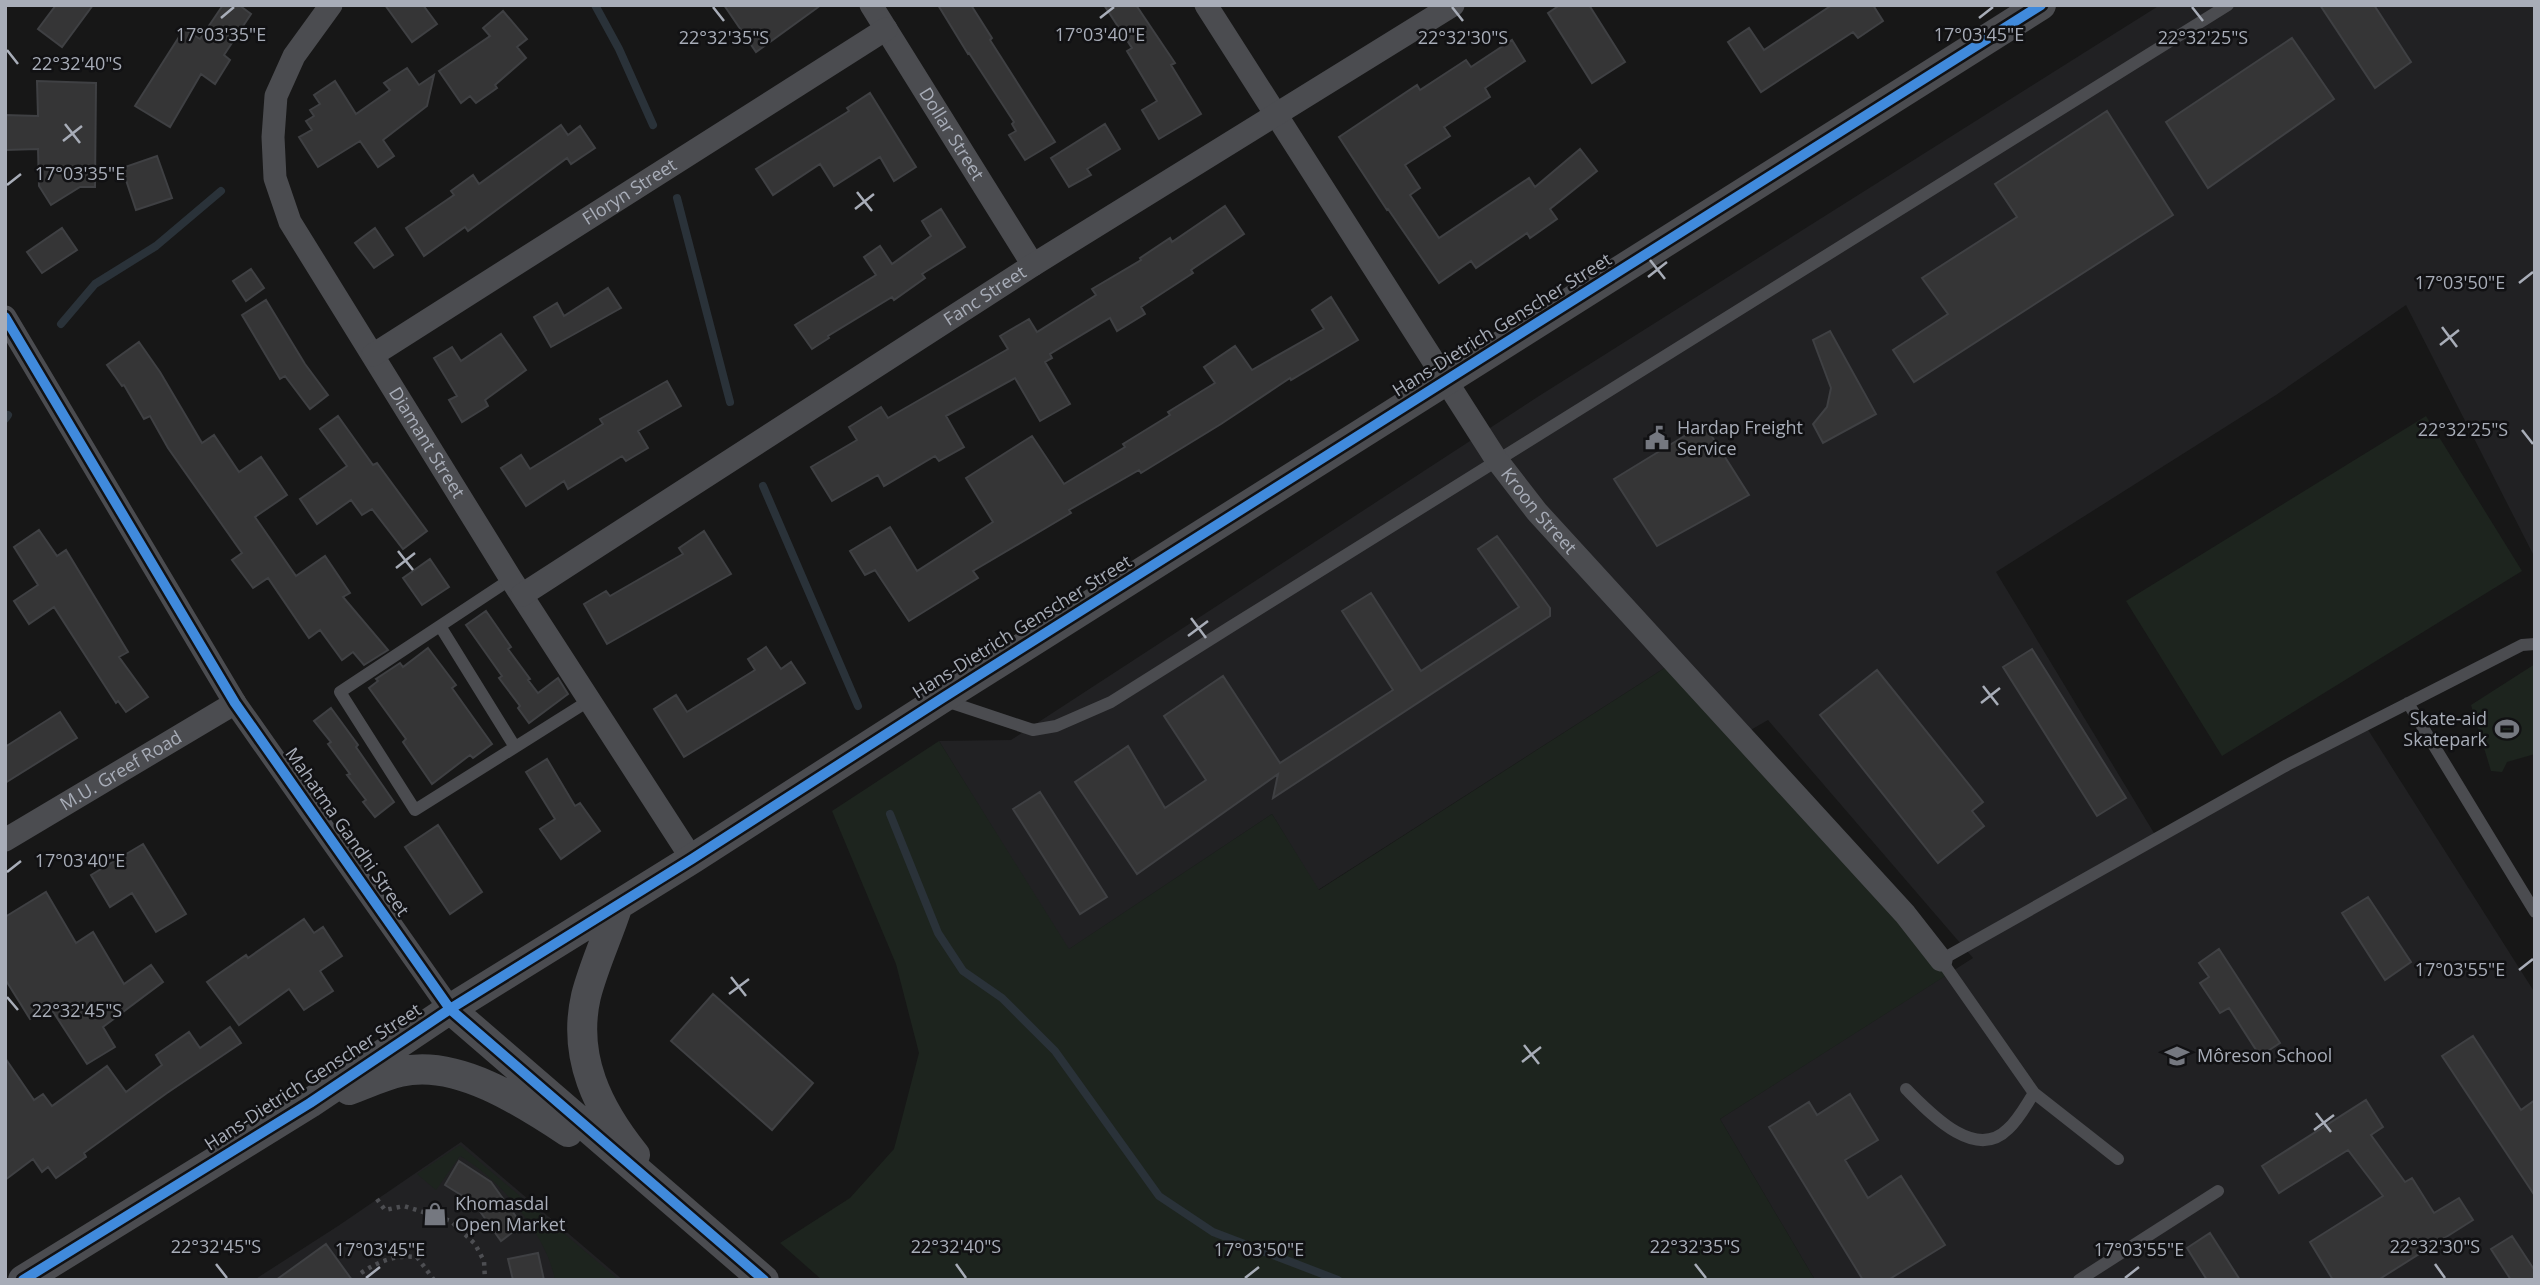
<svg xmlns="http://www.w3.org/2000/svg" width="2540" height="1285" viewBox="0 0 2540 1285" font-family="'Open Sans',sans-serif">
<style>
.built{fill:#212123}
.green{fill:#1d241e}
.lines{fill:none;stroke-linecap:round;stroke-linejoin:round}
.stream{stroke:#2a3239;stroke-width:8}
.building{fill:#353536;stroke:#3f4043;stroke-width:2}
.path{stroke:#4d4e52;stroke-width:4.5;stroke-dasharray:3.5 5;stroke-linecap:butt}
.service{stroke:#4b4c50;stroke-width:12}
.minor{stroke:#4b4c50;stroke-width:23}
.tertiary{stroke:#4b4c50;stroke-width:30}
.cycleway-casing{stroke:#111113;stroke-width:15}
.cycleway{stroke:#408adc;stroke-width:10}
.ticks{fill:none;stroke:#a8adb8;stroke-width:2.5}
.labels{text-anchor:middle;stroke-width:5;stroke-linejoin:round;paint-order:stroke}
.street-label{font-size:18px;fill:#a8adb8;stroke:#111113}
.poi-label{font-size:18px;fill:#a8adb8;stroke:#111113;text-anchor:start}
.ticks-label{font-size:18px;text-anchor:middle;fill:#a8adb8;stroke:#111113;stroke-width:5;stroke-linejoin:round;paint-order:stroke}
</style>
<rect width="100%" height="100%" fill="#171717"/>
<!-- built -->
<path class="built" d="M 2160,5 L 2535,5 L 2535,558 L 2406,305 L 2276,395 L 1996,572 L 2157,838 L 2365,725 L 2535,993 L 2535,1280 L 1815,1280 L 1720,1119 L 1973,958 L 1768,720 L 1742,735 L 1674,662 L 1318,890 L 1272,814 L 1068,950 L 939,741 L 1011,740 L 1539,396 Z
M 461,1142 L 623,1280 L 254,1280 L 338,1226 Z"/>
<!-- green -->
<path class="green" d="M 2426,416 L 2522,571 L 2222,756 L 2126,601 Z
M 1674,662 L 1950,973 L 1720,1119 L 1815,1280 L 822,1280 L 780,1243 L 850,1198 L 894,1149 L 919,1053 L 896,964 L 832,811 L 939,741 L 1069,949 L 1272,814 L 1319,890 Z
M 2535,664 L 2535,754 L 2507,762 L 2502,772 L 2491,771 L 2471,705 Z
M 460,1145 L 619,1280 L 555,1280 C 547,1235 499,1178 460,1156 L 436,1190 L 417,1174 Z"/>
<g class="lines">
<!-- stream -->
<path class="stream" d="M 595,5 L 619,49 L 653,125
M 677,198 L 730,402
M 61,324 L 95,284 L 156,246 L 221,191
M 5,419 L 8,415
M 763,486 L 858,706
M 890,814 L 938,933 L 963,971 L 1002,998 L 1055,1051 L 1159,1196 L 1213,1232 L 1338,1280"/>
</g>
<!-- building -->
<path class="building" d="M 56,5 L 93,5 L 62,47 L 38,29 Z
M 223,5 L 239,5 L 251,14 L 224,55 L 230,60 L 215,84 L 201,74 L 170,127 L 135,106 L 184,29 L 200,39 Z
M 385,5 L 423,5 L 437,24 L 412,42 Z
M 724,5 L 821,5 L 756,52 Z
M 938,5 L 971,5 L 992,38 L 990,40 L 1055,142 L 1025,160 L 1009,135 L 1016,131 L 1012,124 L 1014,122 L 969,53 L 968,54 Z
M 1104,5 L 1136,5 L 1175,63 L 1171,65 L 1201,114 L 1159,139 L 1142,110 L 1157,101 L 1127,51 L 1132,48 Z
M 1560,5 L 1589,5 L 1625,62 L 1592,83 L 1548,13 Z
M 1832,5 L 1873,5 L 1883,21 L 1858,38 L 1853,32 L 1761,92 L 1728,42 L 1749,28 L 1764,50 Z
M 2320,5 L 2374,5 L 2411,62 L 2375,88 Z
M 503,11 L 527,39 L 517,47 L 526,58 L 495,85 L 497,88 L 476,103 L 470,96 L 461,103 L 439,71 L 490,36 L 483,28 Z
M 2292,38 L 2334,99 L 2208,188 L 2166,122 Z
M 1512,40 L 1525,61 L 1485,88 L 1490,97 L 1444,127 L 1450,136 L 1405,165 L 1420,188 L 1410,195 L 1439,238 L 1529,178 L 1535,187 L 1580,149 L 1597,171 L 1550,209 L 1557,219 L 1530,238 L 1527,233 L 1476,268 L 1471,261 L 1439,283 L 1388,209 L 1387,210 L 1339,137 L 1417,85 L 1420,90 L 1466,60 L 1471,67 Z
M 407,68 L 419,85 L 434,75 L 427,106 L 383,140 L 394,156 L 378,167 L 360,141 L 318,167 L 299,137 L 312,130 L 306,121 L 314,116 L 310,110 L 320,104 L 314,95 L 335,81 L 356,114 L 390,90 L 384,83 Z
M 37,81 L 96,83 L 95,187 L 80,187 L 51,205 L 39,186 L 38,149 L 5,150 L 5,115 L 38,116 Z
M 870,93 L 916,167 L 894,181 L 880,157 L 834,186 L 820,164 L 773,195 L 756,169 L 849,111 L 847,108 Z
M 2107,111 L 2173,215 L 1914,382 L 1893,350 L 1948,314 L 1922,278 L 2017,217 L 1995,184 Z
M 1105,124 L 1120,149 L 1087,169 L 1091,175 L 1069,187 L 1051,158 Z
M 561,125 L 568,135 L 580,126 L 595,148 L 571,164 L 567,158 L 468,231 L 465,227 L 424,256 L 406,228 L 454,195 L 451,191 L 473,175 L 479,184 Z
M 157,156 L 172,198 L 136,210 L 122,168 Z
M 1225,206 L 1244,234 L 1191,270 L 1193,273 L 1141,307 L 1145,314 L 1117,331 L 1110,318 L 1050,354 L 1052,358 L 1045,362 L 1070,404 L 1040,421 L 1015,378 L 946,416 L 964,447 L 939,461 L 935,456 L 884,486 L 878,475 L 832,501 L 811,467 L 857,440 L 849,427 L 881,407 L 888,418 L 1008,349 L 1000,336 L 1029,319 L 1037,332 L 1096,295 L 1092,289 L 1141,260 L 1140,258 L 1170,238 L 1172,242 Z
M 941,209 L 965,247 L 922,274 L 925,278 L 894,300 L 892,297 L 828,336 L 829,338 L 812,349 L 795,325 L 876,275 L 864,257 L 880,246 L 892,264 L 931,236 L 922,221 Z
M 62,228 L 77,250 L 42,273 L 27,252 Z
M 375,228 L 393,255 L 374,268 L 355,243 Z
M 251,269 L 264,288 L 246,301 L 233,281 Z
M 608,288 L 621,308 L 551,347 L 534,317 L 557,303 L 564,316 Z
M 1331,297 L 1358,340 L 1291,380 L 1290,378 L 1221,424 L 1141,473 L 1139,470 L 1069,510 L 1071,513 L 973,571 L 978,578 L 909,621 L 875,570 L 865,575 L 850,551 L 890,527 L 917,571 L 993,522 L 966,478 L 1032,436 L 1064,484 L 1125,447 L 1123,444 L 1170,415 L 1168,412 L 1215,383 L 1204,367 L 1235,346 L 1252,370 L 1324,329 L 1312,310 Z
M 266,300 L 305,364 L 328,395 L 310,409 L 285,376 L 280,379 L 242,315 Z
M 1830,331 L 1876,414 L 1823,443 L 1813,424 L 1827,407 L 1831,388 L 1813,340 Z
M 501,334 L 526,370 L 485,400 L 488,406 L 462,422 L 449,400 L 457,396 L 434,358 L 452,347 L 461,361 Z
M 139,342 L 160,372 L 202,443 L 214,435 L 239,472 L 261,457 L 287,495 L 255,517 L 296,576 L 325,556 L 350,593 L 343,597 L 388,650 L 364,665 L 353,652 L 342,660 L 320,630 L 309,638 L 268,578 L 253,588 L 232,560 L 242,553 L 168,448 L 150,416 L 144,419 L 124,385 L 122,386 L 107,365 Z
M 667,381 L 681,406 L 638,431 L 648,448 L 626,461 L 622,456 L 568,489 L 564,481 L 526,506 L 501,468 L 521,455 L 530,469 L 603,424 L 600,419 Z
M 338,416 L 373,465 L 377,463 L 427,531 L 403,549 L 372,509 L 362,515 L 351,500 L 317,524 L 300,499 L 347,466 L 320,429 Z
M 1704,424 L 1749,495 L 1657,546 L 1614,479 Z
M 39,530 L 57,556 L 66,550 L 128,652 L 119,657 L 148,697 L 126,712 L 118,701 L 116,703 L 54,607 L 29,624 L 14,601 L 38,585 L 14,547 Z
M 704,531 L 731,574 L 607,644 L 584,604 L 606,591 L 610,596 L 683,554 L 679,548 Z
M 1497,536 L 1550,608 L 1550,616 L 1273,798 L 1278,774 L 1137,874 L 1075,782 L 1128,746 L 1165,808 L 1206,780 L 1164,716 L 1223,676 L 1280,763 L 1393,690 L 1342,611 L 1371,593 L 1421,671 L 1519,607 L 1478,549 Z
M 430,559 L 449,587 L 422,605 L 403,578 Z
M 486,611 L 511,647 L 508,649 L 530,679 L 528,680 L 538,693 L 558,678 L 568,694 L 529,723 L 518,708 L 520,706 L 499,678 L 502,676 L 466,625 Z
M 766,647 L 781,669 L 791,662 L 805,683 L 684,757 L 654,709 L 676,695 L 687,712 L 755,670 L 748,659 Z
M 428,648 L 456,685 L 452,688 L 492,744 L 473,758 L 470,755 L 432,784 L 403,742 L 406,739 L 369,688 L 378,681 L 376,679 L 400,663 L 403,667 Z
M 2032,649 L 2126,798 L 2097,816 L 2003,667 Z
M 1877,670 L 1983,802 L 1972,811 L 1984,826 L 1938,863 L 1820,715 Z
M 331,708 L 358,745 L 356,747 L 394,802 L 375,817 L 363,802 L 366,800 L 347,775 L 350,774 L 328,744 L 331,742 L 314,721 Z
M 60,712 L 77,738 L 5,783 L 5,747 Z
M 547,759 L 575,806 L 580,803 L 600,831 L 561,859 L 540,829 L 555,819 L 526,772 Z
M 1040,792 L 1107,897 L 1080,914 L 1013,809 Z
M 438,825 L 482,892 L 450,914 L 405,847 Z
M 143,844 L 186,914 L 156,932 L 132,893 L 110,907 L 91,875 Z
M 46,892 L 76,943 L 93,932 L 124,984 L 151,965 L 163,982 L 103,1027 L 115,1047 L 87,1064 L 50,1007 L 30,1019 L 5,979 L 5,917 Z
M 2368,897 L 2411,962 L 2385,980 L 2342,913 Z
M 304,919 L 314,933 L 323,927 L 342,956 L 320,971 L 333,991 L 304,1010 L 289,989 L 239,1025 L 207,982 L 246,955 L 248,958 Z
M 2219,949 L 2280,1043 L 2260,1056 L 2229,1008 L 2220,1013 L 2200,983 L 2209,977 L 2199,963 Z
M 713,994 L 813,1083 L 772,1130 L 671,1041 Z
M 230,1027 L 241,1043 L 167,1093 L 84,1153 L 86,1157 L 56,1178 L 48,1167 L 42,1172 L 33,1159 L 5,1180 L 5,1058 L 34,1100 L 43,1094 L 52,1106 L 107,1066 L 126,1092 L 162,1065 L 156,1055 L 189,1032 L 200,1048 Z
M 2473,1036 L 2521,1110 L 2535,1100 L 2535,1196 L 2442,1056 Z
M 1850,1094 L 1878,1140 L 1845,1160 L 1868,1198 L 1901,1176 L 1945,1245 L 1888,1280 L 1863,1280 L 1769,1127 L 1809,1102 L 1817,1115 Z
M 2366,1100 L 2383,1127 L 2371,1135 L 2405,1182 L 2412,1178 L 2434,1213 L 2459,1198 L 2473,1220 L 2378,1280 L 2333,1280 L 2310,1242 L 2383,1196 L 2348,1150 L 2279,1193 L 2262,1166 Z
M 459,1161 L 491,1182 L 522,1225 L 501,1241 L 474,1203 L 445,1185 Z
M 2210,1233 L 2240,1280 L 2207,1280 L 2187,1248 Z
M 2512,1236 L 2535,1271 L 2535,1280 L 2511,1280 L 2491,1249 Z
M 326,1244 L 352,1280 L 276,1280 Z
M 538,1253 L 544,1280 L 513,1280 L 508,1259 Z"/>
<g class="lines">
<!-- path -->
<path class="path" d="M 377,1199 L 385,1210 L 404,1206 L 451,1221 L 475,1244 L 484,1261 L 485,1280
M 361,1273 C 379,1261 395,1255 417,1257 L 434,1280"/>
<!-- service -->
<path class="service" d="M 511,579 L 340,692 L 415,810 L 590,700
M 440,626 L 515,747
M 943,700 L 1033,730 L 1056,726 L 1111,702 C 1482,468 1856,239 2228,5
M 2408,703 L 2535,912
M 1906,1089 C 1930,1113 1975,1162 2008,1129 C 2019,1119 2026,1105 2034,1093 L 1941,960 L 2287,765 L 2522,645 L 2535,644
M 2034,1093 L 2118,1159
M 2079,1280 L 2218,1191"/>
<!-- minor -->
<g class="minor">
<path id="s1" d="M 331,5 L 294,56 L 276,96 L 273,137 L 275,178 L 290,222 L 511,579 L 692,859"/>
<path id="s2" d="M 871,5 L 1033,265"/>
<path id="s3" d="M 1206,5 L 1496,459 L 1537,512 L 1905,914 L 1941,960"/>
<path d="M 5,317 L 235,703 L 450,1009"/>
<path id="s4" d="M 373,355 L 886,29"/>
<path id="s5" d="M 522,595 L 1033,265 L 1453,5"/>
<path id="s6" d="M 5,840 L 235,703"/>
</g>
<!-- tertiary -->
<path class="tertiary" d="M 618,905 C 608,936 594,965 586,996 C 572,1057 598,1109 635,1155
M 450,1009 L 764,1280
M 349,1090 C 366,1084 383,1076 400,1072 C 456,1058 524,1103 568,1132
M 23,1280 L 310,1103 L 450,1009 L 692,859 L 941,699 L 2041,5"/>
<!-- cycleway casing -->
<g class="cycleway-casing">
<path id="cycleway" d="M 5,317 L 235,703 L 450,1009 L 764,1280
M 23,1280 L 310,1103 L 450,1009 L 692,859 L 941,699 L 2041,5"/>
</g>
<!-- cycleway -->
<use href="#cycleway" class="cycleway"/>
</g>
<!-- ticks -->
<path class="ticks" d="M 713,7 L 724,21M 1452,7 L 1463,21M 2192,7 L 2203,21M 221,18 L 234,7M 1100,18 L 1114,7M 1979,18 L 1993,7M 7,50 L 18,64M 65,124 L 80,143M 63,141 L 82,126M 7,185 L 21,174M 857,192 L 872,211M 855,209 L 874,194M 1650,260 L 1665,279M 1648,277 L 1667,262M 2519,283 L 2533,272M 2442,327 L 2457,347M 2440,345 L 2459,330M 2522,430 L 2533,444M 398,551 L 413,570M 396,568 L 415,553M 1191,618 L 1206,638M 1188,636 L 1208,621M 1983,686 L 1998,705M 1981,703 L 2000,688M 7,872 L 21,861M 2519,970 L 2533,959M 731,977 L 746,996M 729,994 L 749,979M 7,997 L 18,1010M 1524,1045 L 1539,1064M 1522,1062 L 1541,1047M 2316,1113 L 2331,1132M 2314,1130 L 2334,1115M 216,1264 L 227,1278M 956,1264 L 966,1278M 1695,1264 L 1706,1278M 2435,1264 L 2445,1278M 366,1278 L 380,1267M 1245,1278 L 1259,1267M 2125,1278 L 2139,1267"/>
<!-- icons -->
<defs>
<g id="civic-bare" transform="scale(1.89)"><path d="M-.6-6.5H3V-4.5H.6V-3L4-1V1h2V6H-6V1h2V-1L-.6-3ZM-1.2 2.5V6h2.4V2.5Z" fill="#757880" stroke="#111113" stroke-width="2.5" paint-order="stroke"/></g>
<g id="stadium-bare" transform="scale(1.89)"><path d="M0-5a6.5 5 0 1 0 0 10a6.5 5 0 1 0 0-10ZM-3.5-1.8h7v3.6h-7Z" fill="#757880" stroke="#111113" stroke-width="2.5" paint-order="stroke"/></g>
<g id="school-bare" transform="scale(1.89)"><path d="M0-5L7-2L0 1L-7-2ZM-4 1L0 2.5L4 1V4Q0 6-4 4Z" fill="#757880" stroke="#111113" stroke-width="2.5" paint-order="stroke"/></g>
<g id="shop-bare" transform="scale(1.89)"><path d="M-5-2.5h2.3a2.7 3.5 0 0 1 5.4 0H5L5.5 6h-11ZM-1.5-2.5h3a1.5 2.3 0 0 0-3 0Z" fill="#757880" stroke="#111113" stroke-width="2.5" paint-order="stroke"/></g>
</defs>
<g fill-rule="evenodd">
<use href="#civic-bare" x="1657" y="438"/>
<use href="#stadium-bare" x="2507" y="729"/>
<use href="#school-bare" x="2177" y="1056"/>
<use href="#shop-bare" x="435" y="1214"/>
</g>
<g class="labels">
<!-- street labels -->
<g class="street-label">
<text dy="6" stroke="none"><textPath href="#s2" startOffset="152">Dollar Street</textPath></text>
<text dy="6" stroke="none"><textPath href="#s4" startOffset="304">Floryn Street</textPath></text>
<text dy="6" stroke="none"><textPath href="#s5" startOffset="551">Fanc Street</textPath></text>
<text transform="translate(1502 325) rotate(-32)" y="6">Hans-Dietrich Genscher Street</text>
<text dy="6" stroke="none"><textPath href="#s1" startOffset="495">Diamant Street</textPath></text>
<text dy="6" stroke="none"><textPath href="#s3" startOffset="606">Kroon Street</textPath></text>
<text transform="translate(1022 627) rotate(-32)" y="6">Hans-Dietrich Genscher Street</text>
<text dy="6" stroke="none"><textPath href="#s6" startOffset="135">M.U. Greef Road</textPath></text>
<text transform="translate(347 832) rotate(55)" y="6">Mahatma Gandhi Street</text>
<text transform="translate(313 1077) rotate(-33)" y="6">Hans-Dietrich Genscher Street</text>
</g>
<!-- poi labels -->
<g class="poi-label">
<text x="1677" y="434">Hardap Freight<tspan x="1677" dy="21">Service</tspan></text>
<text x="2487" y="725" text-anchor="end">Skate-aid<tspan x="2487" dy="21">Skatepark</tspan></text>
<text x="2197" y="1062">Môreson School</text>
<text x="455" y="1210">Khomasdal<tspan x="455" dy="21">Open Market</tspan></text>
</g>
</g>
<g class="ticks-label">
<text x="221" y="41">17°03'35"E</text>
<text x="1100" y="41">17°03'40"E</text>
<text x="1979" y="41">17°03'45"E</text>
<text x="724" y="44">22°32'35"S</text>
<text x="1463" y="44">22°32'30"S</text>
<text x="2203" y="44">22°32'25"S</text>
<text x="77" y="70">22°32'40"S</text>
<text x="80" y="180">17°03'35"E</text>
<text x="2460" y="289">17°03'50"E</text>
<text x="2463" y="436">22°32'25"S</text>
<text x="80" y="867">17°03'40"E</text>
<text x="2460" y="976">17°03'55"E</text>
<text x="77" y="1017">22°32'45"S</text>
<text x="216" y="1253">22°32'45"S</text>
<text x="956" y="1253">22°32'40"S</text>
<text x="1695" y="1253">22°32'35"S</text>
<text x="2435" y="1253">22°32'30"S</text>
<text x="380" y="1256">17°03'45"E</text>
<text x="1259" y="1256">17°03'50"E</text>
<text x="2139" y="1256">17°03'55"E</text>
</g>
<!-- border -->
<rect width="2540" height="1285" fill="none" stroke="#a8adb8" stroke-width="14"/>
</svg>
